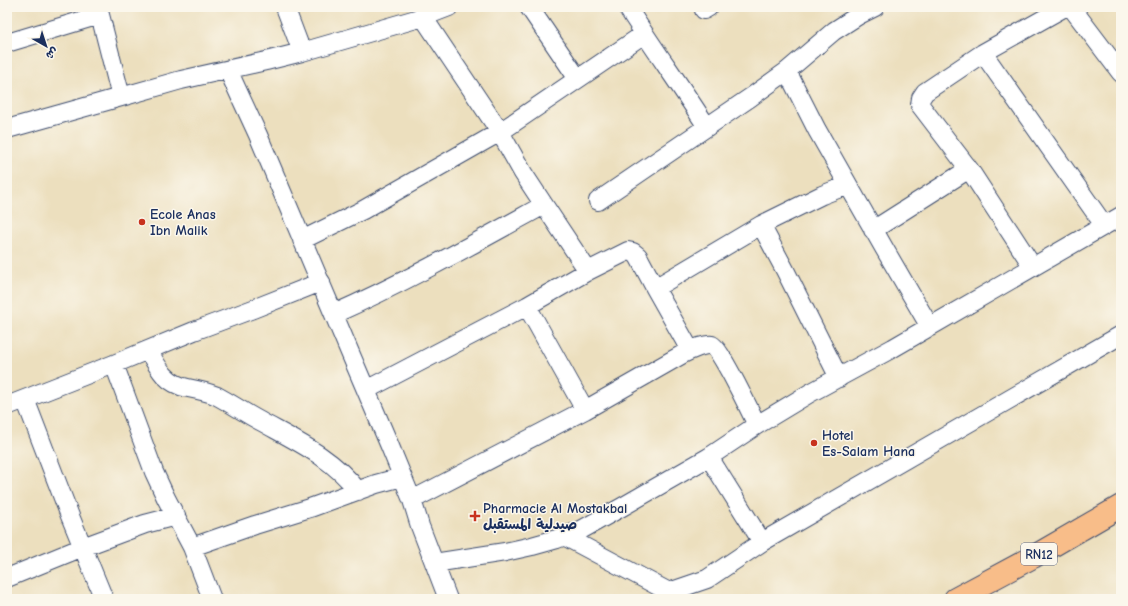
<svg xmlns="http://www.w3.org/2000/svg" width="1128" height="606" viewBox="0 0 1128 606" font-family="'Comic Neue','Playpen Sans Arabic',sans-serif">
<style>
.lines{fill:none;stroke-linecap:round;stroke-linejoin:round}
.minor-casing{stroke:#3a496c;stroke-width:20}
.major-casing{stroke:#3a496c;stroke-width:24}
.minor{stroke:#fff;stroke-width:18}
.major{stroke:#f8bd89;stroke-width:22}
.poi-dot{fill:#c8321e;stroke:#fbf7ec;stroke-width:1.5}
.labels{text-anchor:middle;stroke-width:3;stroke-linejoin:round;paint-order:stroke}
.shield{fill:#fbf7ec;stroke:#5e6b89;stroke-width:1}
.shield-label{font-size:13px;font-weight:bold;fill:#1b2f5e}
.poi-label{font-size:14px;font-weight:bold;fill:#1b2f5e;stroke:#fbf7ec;text-anchor:start}
</style>
<rect width="100%" height="100%" fill="#fbf7ec"/>
<filter id="ink" filterUnits="userSpaceOnUse"><feTurbulence type="fractalNoise" baseFrequency=".025" numOctaves="2"/><feDisplacementMap in="SourceGraphic" scale="8" xChannelSelector="R" yChannelSelector="G"/><feConvolveMatrix kernelMatrix="1 2 1 2 8 2 1 2 1" color-interpolation-filters="sRGB"/></filter>
<filter id="wash" filterUnits="userSpaceOnUse"><feTurbulence type="fractalNoise" baseFrequency=".012" numOctaves="4" result="noise"/><feDisplacementMap in="SourceGraphic" scale="16" xChannelSelector="R" yChannelSelector="G"/><feGaussianBlur stdDeviation="0.9" result="paint"/><feColorMatrix in="noise" values="0 0 0 0 0 0 0 0 0 0 0 0 0 0 0 0 0 1.4 0 .05"/><feComposite in="paint" operator="in"/></filter>
<g filter="url(#wash)">
<rect width="100%" height="100%" fill="#ecdfbe"/>
</g>
<g filter="url(#ink)">
<g class="lines">
<!-- minor casing -->
<g class="minor-casing">
<path id="minor" d="M 98,7 L 121,97
M 285,7 L 302,52
M 529,7 L 578,79
M 627,7 C 653,48 681,86 707,127
M 875,7 L 859,15 L 834,31 L 787,71 L 817,130 L 884,248 L 930,327
M 1071,7 L 1121,73
M 704,10 L 709,7
M 423,17 L 500,132 L 523,173 L 544,205 L 588,271
M 7,43 L 100,15
M 983,53 L 1104,225
M 228,70 L 258,135 L 351,355 L 389,444 L 412,500 L 420,526 L 448,599
M 7,129 L 121,97 L 181,80 L 266,61 L 302,52 L 423,17 L 449,7
M 598,201 L 751,97 L 787,71
M 873,230 L 969,169
M 302,240 L 363,210 L 500,132 L 644,34
M 1033,267 L 969,169 L 920,105 L 921,98 L 925,92 L 983,53 L 1065,7
M 527,306 L 585,410
M 334,314 C 406,282 475,243 544,205
M 148,350 C 158,368 166,384 188,388 C 199,390 208,392 217,396 C 232,404 245,413 260,421 C 296,441 332,457 358,491
M 690,350 L 655,288 L 761,225
M 114,364 L 154,472 L 166,498 L 192,547 L 212,599
M 839,378 L 785,270 L 761,225 L 822,195 L 848,185
M 366,390 L 527,306 L 588,271 L 628,251 L 633,252 L 638,256 L 655,288
M 25,399 L 70,516 L 104,599
M 7,406 L 114,364 L 194,331 L 253,309 L 321,282
M 709,457 L 762,542
M 412,500 L 585,410 L 683,354 C 689,351 706,343 712,345 C 720,348 751,413 757,425
M 564,536 L 669,592 L 707,579 L 762,542 L 1121,335
M 192,547 L 255,525 L 310,508 L 376,484 L 402,477
M 434,563 L 505,552 L 532,546 L 557,539 L 581,530 L 622,507 L 709,457 L 757,425 L 810,393 L 893,348 L 1121,216
M 7,578 L 83,547 L 145,524 L 176,516"/>
</g>
<!-- major casing -->
<g class="major-casing">
<path id="major" d="M 955,599 L 1033,557 L 1121,506"/>
</g>
<!-- minor -->
<use href="#minor" class="minor"/>
<!-- major -->
<use href="#major" class="major"/>
</g>
</g>
<!-- markers -->
<g class="poi-dot">
<circle cx="142" cy="222" r="4"/>
<circle cx="814" cy="443" r="4"/>
<path d="M473 510h4v4h4v4h-4v4h-4v-4h-4v-4h4z"/>
</g>
<g class="labels">
<!-- shield labels -->
<rect class="shield" x="1021" y="543" width="36" height="22" rx="3"/>
<g class="shield-label">
<text x="1039" y="559">RN12</text>
</g>
<!-- poi labels -->
<g class="poi-label">
<text x="150" y="219">Ecole Anas<tspan x="150" dy="16">Ibn Malik</tspan></text>
<text x="822" y="440">Hotel<tspan x="822" dy="16">Es-Salam Hana</tspan></text>
<text x="483" y="513">Pharmacie Al Mostakbal<tspan x="483" dy="16">صيدلية المستقبل</tspan></text>
</g>
</g>
<!-- margin -->
<rect width="1128" height="606" fill="none" stroke="#fbf7ec" stroke-width="24"/>
<!-- north arrow -->
<g transform="translate(46 46) rotate(141)" stroke="#fbf7ec" stroke-width="3" paint-order="stroke">
<path d="M0-3L7 15L0 10L-7 15Z" fill="#1b2f5e"/>
<text y="-6" font-size="11" font-weight="bold" text-anchor="middle" fill="#1b2f5e">ش</text>
</g>
</svg>
